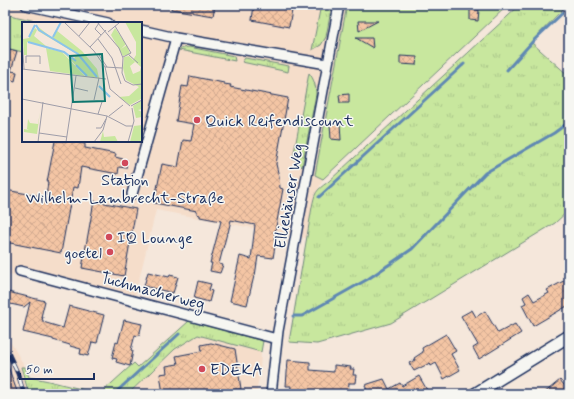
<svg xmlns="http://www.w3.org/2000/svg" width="574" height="399" viewBox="0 0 574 399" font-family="Mynerve,sans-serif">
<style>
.built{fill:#f5ddca;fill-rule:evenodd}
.grass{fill:url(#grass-tufts);stroke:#728b7e}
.green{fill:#c8e79e;stroke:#728b7e}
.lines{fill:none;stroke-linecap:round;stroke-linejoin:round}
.stream{stroke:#5f88b3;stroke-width:3}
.building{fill:url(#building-cross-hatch);stroke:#1b2f5e}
.minor-casing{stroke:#1b2f5e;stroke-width:12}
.tertiary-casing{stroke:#1b2f5e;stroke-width:14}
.minor{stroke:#f6f6f2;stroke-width:9}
.tertiary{stroke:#f6f6f2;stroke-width:11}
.rail-casing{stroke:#1b2f5e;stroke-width:4.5}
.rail{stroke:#f6f6f2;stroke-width:3;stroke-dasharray:9;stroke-linecap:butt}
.poi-dot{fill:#d1495b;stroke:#f6f6f2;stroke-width:1.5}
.labels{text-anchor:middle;stroke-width:3;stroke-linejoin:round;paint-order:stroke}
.poi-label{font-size:16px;fill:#1b2f5e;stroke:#f6f6f2;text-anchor:start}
.street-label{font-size:16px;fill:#1b2f5e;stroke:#f6f6f2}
.inset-river{fill:none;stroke:#8cc4eb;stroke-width:2}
.inset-road{fill:none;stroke:#9e9da9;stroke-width:1}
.view{fill:#0f766e;fill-opacity:0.15;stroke:#0f766e;stroke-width:2}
.inset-edge{fill:none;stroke:#1b2f5e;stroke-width:2}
</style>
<defs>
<pattern id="grass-tufts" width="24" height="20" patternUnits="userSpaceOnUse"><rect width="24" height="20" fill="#c8e79e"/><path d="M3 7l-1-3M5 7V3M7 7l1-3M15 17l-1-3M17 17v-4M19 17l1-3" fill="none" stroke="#abc68a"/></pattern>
<pattern id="building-cross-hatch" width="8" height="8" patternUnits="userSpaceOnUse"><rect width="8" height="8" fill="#f4c5a4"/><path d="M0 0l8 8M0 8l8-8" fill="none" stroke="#d1aa90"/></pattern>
</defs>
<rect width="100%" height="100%" fill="#f5e7db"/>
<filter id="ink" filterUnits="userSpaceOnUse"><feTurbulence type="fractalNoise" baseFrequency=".025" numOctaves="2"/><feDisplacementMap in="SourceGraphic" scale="8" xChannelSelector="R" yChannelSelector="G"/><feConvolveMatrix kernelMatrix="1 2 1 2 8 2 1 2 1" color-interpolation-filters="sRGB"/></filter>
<g filter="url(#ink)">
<!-- built -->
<path class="built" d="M 5,5 L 347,5 L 315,175 L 323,179 L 319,188 L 315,194 L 306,238 L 156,210 L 135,296 L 44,273 L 15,269 L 13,276 L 5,274 ZM 23,23 L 141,23 L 141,141 L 23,141 Z
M 5,333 L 25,367 L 21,368 L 29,394 L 5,394 Z
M 198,335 L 261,352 L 260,371 L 256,394 L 128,394 L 175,349 Z"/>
<!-- grass -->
<path class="grass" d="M 321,5 L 332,5 L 326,37 L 321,45 L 312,50 Z
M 520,5 L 567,5 L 531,42 L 569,76 L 569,210 L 555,223 L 391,323 L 317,344 L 289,342 L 312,207 C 315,193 315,191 328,182 Z
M 5,14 L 40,22 L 40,23 L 23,23 L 23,52 L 5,48 Z
M 189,47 L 234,56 L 235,61 L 179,50 L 182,48 Z
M 245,58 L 289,66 L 288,72 L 242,62 Z
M 309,73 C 314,79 316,86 316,94 L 302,167 L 293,158 Z
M 189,321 L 263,341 L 261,352 L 198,335 L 175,349 L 128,394 L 29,394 L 21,367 L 25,367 L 29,377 C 53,381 76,389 101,393 L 134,363 L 138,367 Z"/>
<!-- green -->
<path class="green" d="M 347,5 L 508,5 L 323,179 L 315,175 Z"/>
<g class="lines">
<!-- stream -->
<path class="stream" d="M 507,70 L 533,41 L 569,7
M 319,197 L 464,64
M 293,316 L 302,316 L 368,279 L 412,249 L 485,173 L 554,133 L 569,122
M 114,394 L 179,334"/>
</g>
<!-- building -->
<path class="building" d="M 172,5 L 215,5 L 213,16 L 171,9 Z
M 254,5 L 293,5 L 289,27 L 252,20 Z
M 470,9 L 479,10 L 478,21 L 470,20 Z
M 358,21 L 378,21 L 359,31 Z
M 356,38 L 372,38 L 373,48 Z
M 5,48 L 17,51 L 11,71 L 17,72 L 15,81 L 9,79 L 8,84 L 5,84 Z
M 400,56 L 417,57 L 416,65 L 400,64 Z
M 190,76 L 224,83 L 224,84 L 231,85 L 230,87 L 288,98 L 276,164 L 279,177 L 280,188 L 283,189 L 275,232 L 274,240 L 276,240 L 273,258 L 258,256 L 255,276 L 254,276 L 247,305 L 230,301 L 240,256 L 251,259 L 255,225 L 231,220 L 228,233 L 227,233 L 219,264 L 223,265 L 220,273 L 210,271 L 212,263 L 210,263 L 221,221 L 200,217 L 200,215 L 197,214 L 197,211 L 154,203 L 162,164 L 178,167 L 183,140 L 191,141 L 194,124 L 176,121 L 182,86 L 188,87 Z
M 349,94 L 349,103 L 340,103 L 339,95 Z
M 340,123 L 341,140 L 331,139 L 330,124 Z
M 55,141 L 68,141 L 85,144 L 85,148 L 116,154 L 115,157 L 127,160 L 126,168 L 119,167 L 118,174 L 81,167 L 78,188 L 73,187 L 61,253 L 5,242 L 5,190 L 46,197 L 48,182 L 47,182 Z
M 94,201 L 136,209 L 124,276 L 82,268 Z
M 148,272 L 169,277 L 170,275 L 178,277 L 173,293 L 144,286 Z
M 569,278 L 569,305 L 533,326 L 522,305 L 526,303 L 523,297 L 529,293 L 534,301 L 549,293 L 547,290 Z
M 198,281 L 211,284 L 209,290 L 212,291 L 209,302 L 194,298 Z
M 8,292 L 45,301 L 41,317 L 43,317 L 42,320 L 43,320 L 43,322 L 63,328 L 69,306 L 104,315 L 97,343 L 92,342 L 88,356 L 80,354 L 81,349 L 70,346 L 70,345 L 53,340 L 53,339 L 23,332 L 30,302 L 24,307 L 6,303 Z
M 472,310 L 476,317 L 485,311 L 498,333 L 515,324 L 521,333 L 479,359 L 473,348 L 478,345 L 461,316 Z
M 124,320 L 142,324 L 139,336 L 135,335 L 131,350 L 133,351 L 130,366 L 116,362 L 117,359 L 112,358 L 116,342 L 118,343 Z
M 446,334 L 456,351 L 451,354 L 460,370 L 444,379 L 436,363 L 431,366 L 430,363 L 414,371 L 409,363 L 415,360 L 414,358 L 423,352 L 422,348 Z
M 211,343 L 235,349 L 241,389 L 225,391 L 225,394 L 163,394 L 160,374 L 167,373 L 166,366 L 178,364 L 176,356 L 202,351 L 201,345 Z
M 288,360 L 310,362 L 310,370 L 334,372 L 334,365 L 351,367 L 350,369 L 354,369 L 353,375 L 356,375 L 355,383 L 349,383 L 348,394 L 290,394 L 291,386 L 286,386 Z
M 5,361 L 6,361 L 18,394 L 5,394 Z
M 419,376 L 427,390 L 420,394 L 368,394 L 365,385 L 384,379 L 389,389 L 400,383 L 402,386 Z
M 560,380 L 569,391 L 569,394 L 543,394 Z"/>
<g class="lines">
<!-- minor casing -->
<g class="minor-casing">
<path id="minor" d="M 26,5 L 108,23
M 141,30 L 176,38 L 327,64
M 132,194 L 176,38
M 20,271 L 277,339
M 271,394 L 278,331 L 339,5"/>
</g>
<!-- tertiary casing -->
<g class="tertiary-casing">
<path id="tertiary" d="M 475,394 L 569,336"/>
</g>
<!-- minor -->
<use href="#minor" class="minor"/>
<!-- tertiary -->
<use href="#tertiary" class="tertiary"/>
<!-- rail casing -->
<g class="rail-casing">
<path id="rail" d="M 5,346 L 18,374 L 24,394"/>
</g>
<!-- rail -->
<use href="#rail" class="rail"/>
</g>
</g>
<!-- markers -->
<g class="poi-dot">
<circle cx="197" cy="120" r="4"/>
<circle cx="125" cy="163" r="4"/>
<circle cx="109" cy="237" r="4"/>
<circle cx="110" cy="252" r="4"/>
<circle cx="202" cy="369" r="4"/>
</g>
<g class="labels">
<!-- poi labels -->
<g class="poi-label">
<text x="205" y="126">Quick Reifendiscount</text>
<text x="125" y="185" text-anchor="middle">Station<tspan x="125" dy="18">Wilhelm-Lambrecht-Straße</tspan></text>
<text x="117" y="243">IQ Lounge</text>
<text x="102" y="258" text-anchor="end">goetel</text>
<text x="210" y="375">EDEKA</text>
</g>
<!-- street labels -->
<g class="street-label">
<text transform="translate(288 196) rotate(-80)" y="6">Elliehäuser Weg</text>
<text transform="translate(153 290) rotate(15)" y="6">Tuchmacherweg</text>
</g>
</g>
<!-- overview -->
<g transform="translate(22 22)">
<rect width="120" height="120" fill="#f5e7db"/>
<path d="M 14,3 L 30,16 L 34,8 L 60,29 L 75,47 L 77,56 L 64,54 L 41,30 L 52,37 L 55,32 L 16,9 ZM 13,6 L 15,8 L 12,14 L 24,24 L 29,20 L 23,25 L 5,20 L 5,33 L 2,33 L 1,17 L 7,16 ZM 93,6 L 88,9 L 93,6 L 104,22 L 99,27 L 105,23 L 108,32 L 101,34 L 89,13 ZM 120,78 L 120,87 L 116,88 L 120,90 L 120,95 L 114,96 L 111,84 ZM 18,90 L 15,112 L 2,110 L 2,107 L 7,108 L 5,107 L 6,97 L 8,101 L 16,102 Z" fill="#c8e79e"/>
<path d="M 103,0 L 120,0 L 119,77 L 108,83 L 97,75 L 107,74 L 117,65 L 104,58 L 101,46 L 102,35 L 107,34 L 113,40 L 108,44 L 111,52 L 118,49 L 119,45 L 111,38 L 114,33 L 114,20 ZM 24,26 L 40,30 L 63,54 L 28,49 ZM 120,103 L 120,120 L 108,120 L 112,104 ZM 81,109 L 82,115 L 93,114 L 96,120 L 78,120 Z" fill="#c8e79e"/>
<path class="inset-river" d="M 14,3 L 17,8 L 56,32 L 75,55M 7,15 L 13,3M 31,15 L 39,0M 6,20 L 42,30 L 54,39M 54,43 L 65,54M 77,64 L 88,75"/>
<path class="inset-road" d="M 42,0 L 72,29 L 83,45 L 88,67 L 108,84M 75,0 L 97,26 L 101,36 L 100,51 L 103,59 L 111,63 L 120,62M 77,1 L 73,7 L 79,13M 93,4 L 109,31 L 101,35M 86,10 L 97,1M 57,14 L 68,0M 0,17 L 2,47M 76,17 L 90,36 L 99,62M 68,25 L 84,8M 77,33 L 85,45M 107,33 L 116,41M 4,41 L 4,34 L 18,34 L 18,42M 83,45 L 100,46M 0,47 L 84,57M 53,66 L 66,69M 0,77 L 85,94 L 104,104 L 111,104M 72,78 L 77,56M 109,84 L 120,78M 76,92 L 80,80M 87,94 L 101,83M 74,106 L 79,106 L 84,97M 17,111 L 45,115M 16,120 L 21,80M 44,120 L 54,54M 72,120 L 81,108 L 85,94M 106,120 L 112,99 L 110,86"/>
<path class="view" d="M 80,32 L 83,79 L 51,80 L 48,34 Z"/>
<rect width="120" height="120" class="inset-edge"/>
</g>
<!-- margin -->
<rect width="574" height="399" fill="none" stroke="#f6f6f2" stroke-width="20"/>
<rect x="10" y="10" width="554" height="379" fill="none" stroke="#1b2f5e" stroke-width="1.5" filter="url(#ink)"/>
<!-- scale -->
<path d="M20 373v6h74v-6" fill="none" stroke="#1b2f5e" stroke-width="2"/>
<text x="26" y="373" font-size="12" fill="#1b2f5e" stroke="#f6f6f2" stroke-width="3" paint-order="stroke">50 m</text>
</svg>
